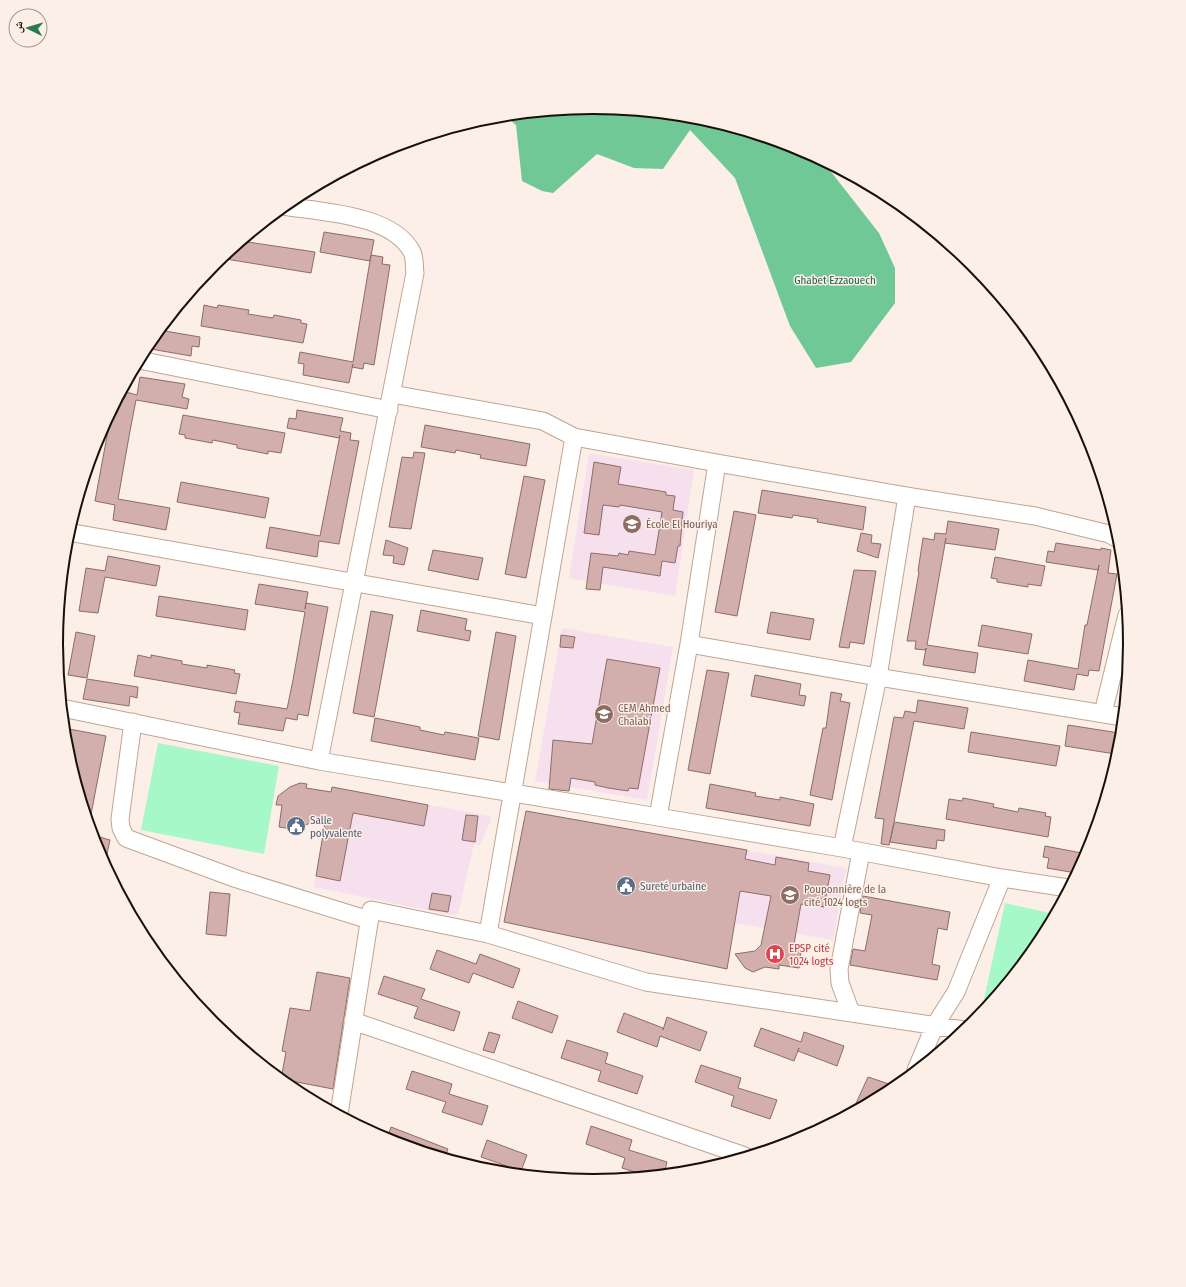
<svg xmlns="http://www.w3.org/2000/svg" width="1186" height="1287" viewBox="0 0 1186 1287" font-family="'Fira Sans Condensed','Noto Naskh Arabic',sans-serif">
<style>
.education{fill:#f7e0ed}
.green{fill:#a7f8c8}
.forest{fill:#71c897}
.building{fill:#d2aeac;stroke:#8d6c6a}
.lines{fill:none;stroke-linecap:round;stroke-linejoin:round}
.minor-casing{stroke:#c0a591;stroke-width:19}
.minor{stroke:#fff;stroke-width:17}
.labels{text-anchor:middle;stroke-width:3;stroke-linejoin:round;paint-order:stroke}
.park-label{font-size:11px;fill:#216141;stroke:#fbefe7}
.education-label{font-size:11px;fill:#785e54;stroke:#fbefe7;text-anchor:start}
.service-label{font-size:11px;fill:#4e5e75;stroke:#fbefe7;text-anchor:start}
.health-label{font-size:11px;fill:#be3a42;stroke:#fbefe7;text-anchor:start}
.rim{fill:none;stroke:#1a1009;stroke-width:2}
</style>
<rect width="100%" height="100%" fill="#fbefe7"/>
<!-- education -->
<path class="education" d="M 589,453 L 694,470 L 675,596 L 569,578 Z
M 562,628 L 673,647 L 647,800 L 535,781 Z
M 332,787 L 490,816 L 491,819 L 480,845 L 474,844 L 458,914 L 451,915 L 314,887 Z
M 747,850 L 846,868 L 833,940 L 735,923 Z"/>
<!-- green -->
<path class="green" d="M 158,743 L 279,766 L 264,854 L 141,830 Z
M 1005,903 L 1054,914 L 1039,942 L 981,1013 Z"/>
<!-- forest -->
<path class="forest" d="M 593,107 L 698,117 L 799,147 L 821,159 L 879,233 L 895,268 L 895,303 L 851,362 L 816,368 L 790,326 L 735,178 L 690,130 L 663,169 L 634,168 L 597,154 L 553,193 L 542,191 L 522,181 L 516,125 L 504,115 Z"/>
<!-- building -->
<path class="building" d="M 324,232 L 374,240 L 370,261 L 320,252 Z
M 241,241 L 315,252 L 311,273 L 220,258 Z
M 371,255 L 383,257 L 382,264 L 390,265 L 374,365 L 364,363 L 363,369 L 352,367 L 353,364 L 349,383 L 303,375 L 304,364 L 298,363 L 300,352 L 353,362 Z
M 204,305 L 217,308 L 218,305 L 249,310 L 248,314 L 273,318 L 274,315 L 301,320 L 301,323 L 307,324 L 303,343 L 201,326 Z
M 159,330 L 200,337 L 199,347 L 192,346 L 191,356 L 145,348 Z
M 140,377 L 185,384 L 182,397 L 189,399 L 187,409 L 136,400 L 130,431 L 118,499 L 170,508 L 166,530 L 113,520 L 115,505 L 95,501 L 112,409 L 119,397 L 125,398 L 126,392 L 137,395 Z
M 297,410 L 343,418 L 340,431 L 351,433 L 350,440 L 359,441 L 339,544 L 319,541 L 317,557 L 266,548 L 270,527 L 320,536 L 340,435 L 339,438 L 287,428 L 289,418 L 296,419 Z
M 183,415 L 285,433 L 281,453 L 268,451 L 268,454 L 237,448 L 237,445 L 213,440 L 212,443 L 185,438 L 185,435 L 179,434 Z
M 425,425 L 530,444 L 526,466 L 480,458 L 481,455 L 456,450 L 455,453 L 421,447 Z
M 414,452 L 425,453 L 411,529 L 389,527 L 402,457 L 413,458 Z
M 594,462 L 621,467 L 618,484 L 666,492 L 666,495 L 675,496 L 673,510 L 683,512 L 680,546 L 678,546 L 675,563 L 662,561 L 660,576 L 603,567 L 600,590 L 586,589 L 591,553 L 618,556 L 619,553 L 628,555 L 629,551 L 655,555 L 662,512 L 620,505 L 619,507 L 603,505 L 599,535 L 584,533 Z
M 524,476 L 545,480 L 526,578 L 505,574 Z
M 181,482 L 269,498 L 265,518 L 177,502 Z
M 762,490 L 866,507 L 863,530 L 817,522 L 818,519 L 793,515 L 792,518 L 758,513 Z
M 734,511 L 756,515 L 737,616 L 715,612 Z
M 948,521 L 999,529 L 995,550 L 945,543 L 946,538 L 927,645 L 978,653 L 975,673 L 923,665 L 926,648 L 926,650 L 915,649 L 916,641 L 907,641 L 919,572 L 918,571 L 923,538 L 934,540 L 935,533 L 946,534 Z
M 861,533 L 872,535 L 871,543 L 881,544 L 878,558 L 857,551 Z
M 386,540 L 408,548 L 404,565 L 393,563 L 394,556 L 383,555 Z
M 1056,543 L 1101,550 L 1101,548 L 1111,550 L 1108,573 L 1117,574 L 1099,671 L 1089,670 L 1088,676 L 1077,674 L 1074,690 L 1024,681 L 1028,660 L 1078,669 L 1085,625 L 1087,625 L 1099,565 L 1098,570 L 1046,562 L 1048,551 L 1054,552 Z
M 433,550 L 483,558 L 478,580 L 428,570 Z
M 108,556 L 160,566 L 156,586 L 105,577 L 98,613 L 79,611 L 86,568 L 105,571 Z
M 995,557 L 1045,566 L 1041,586 L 1028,584 L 1028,587 L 997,582 L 997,579 L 991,578 Z
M 854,570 L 876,571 L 864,644 L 850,642 L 849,648 L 839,647 Z
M 259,584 L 308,592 L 305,609 L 306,603 L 328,607 L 308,716 L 298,714 L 297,720 L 286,718 L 283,731 L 238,724 L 240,713 L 234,712 L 236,701 L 287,709 L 293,680 L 305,612 L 255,604 Z
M 159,596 L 248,610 L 245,630 L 156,616 Z
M 421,610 L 467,619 L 465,630 L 471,631 L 469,641 L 417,631 Z
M 371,611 L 393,615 L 374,717 L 353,713 Z
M 771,612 L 814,619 L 810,640 L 767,633 Z
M 982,625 L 1032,634 L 1028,654 L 978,646 Z
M 76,632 L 95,636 L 87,678 L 68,675 Z
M 496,632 L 516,636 L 499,740 L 478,736 Z
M 561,635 L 575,637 L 573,648 L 560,647 Z
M 138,655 L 151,658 L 151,655 L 182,661 L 182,664 L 207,668 L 207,665 L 235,670 L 234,673 L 240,674 L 236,694 L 134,676 Z
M 607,659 L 660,668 L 638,789 L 629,788 L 628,791 L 608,788 L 595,785 L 595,782 L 571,778 L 569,791 L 549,789 L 553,740 L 592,744 Z
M 707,670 L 729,673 L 710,774 L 688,770 Z
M 755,675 L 801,684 L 799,695 L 806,696 L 804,706 L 751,696 Z
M 87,679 L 138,687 L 137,698 L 130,696 L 129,706 L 83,699 Z
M 831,692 L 842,694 L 840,701 L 850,703 L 832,800 L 810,795 L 823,728 L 826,728 Z
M 918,700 L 968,708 L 964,729 L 914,721 L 894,822 L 945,830 L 944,841 L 937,840 L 936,849 L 890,842 L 894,823 L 889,845 L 881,844 L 884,819 L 875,818 L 894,717 L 903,718 L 905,711 L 916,713 Z
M 375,718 L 420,727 L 420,730 L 444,735 L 445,732 L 479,738 L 475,760 L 371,741 Z
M 1068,725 L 1119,733 L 1115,754 L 1065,746 Z
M 64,728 L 106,736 L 89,825 L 66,748 Z
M 971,732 L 1060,746 L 1056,766 L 968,752 Z
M 300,783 L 307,784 L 306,788 L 331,792 L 332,787 L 428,805 L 424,826 L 353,813 L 340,881 L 316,876 L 326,817 L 300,827 L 300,830 L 279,827 L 282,805 L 276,805 L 278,796 L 290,787 Z
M 710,784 L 756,793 L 755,796 L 780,800 L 780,797 L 814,804 L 810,826 L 706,808 Z
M 963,798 L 994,804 L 993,807 L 1018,812 L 1019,808 L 1046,813 L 1045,816 L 1051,817 L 1048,837 L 946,819 L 949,799 L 962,801 Z
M 526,811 L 747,850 L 745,859 L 775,865 L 776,857 L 809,863 L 808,871 L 830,875 L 824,907 L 801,904 L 794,944 L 802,945 L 799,968 L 779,965 L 779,969 L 765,967 L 753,972 L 745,968 L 735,954 L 755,951 L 761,945 L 771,896 L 740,891 L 727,969 L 504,922 Z
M 466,815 L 478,816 L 475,842 L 462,840 Z
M 93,835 L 110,840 L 105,863 L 97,849 Z
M 1045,846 L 1087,854 L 1076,873 L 1047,868 L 1049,858 L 1043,857 Z
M 210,892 L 230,894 L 226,936 L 206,934 Z
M 432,893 L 451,896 L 448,912 L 429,909 Z
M 863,896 L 950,912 L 947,930 L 938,928 L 932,964 L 940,966 L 937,980 L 850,965 L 853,949 L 865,951 L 872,915 L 860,913 Z
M 437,950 L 476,964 L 480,954 L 520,969 L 513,988 L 473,973 L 469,983 L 430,969 Z
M 317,972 L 350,978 L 333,1089 L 281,1079 L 286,1052 L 282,1051 L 290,1008 L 310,1011 Z
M 384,976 L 425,989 L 421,999 L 460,1012 L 454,1031 L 414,1018 L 418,1007 L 378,994 Z
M 518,1001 L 558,1016 L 552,1033 L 512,1018 Z
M 624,1013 L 663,1028 L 663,1030 L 667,1017 L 707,1032 L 700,1051 L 660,1036 L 657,1047 L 617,1032 Z
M 761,1028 L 801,1042 L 804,1032 L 844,1046 L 837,1066 L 798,1051 L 799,1048 L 794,1061 L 754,1046 Z
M 489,1032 L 500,1035 L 494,1053 L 483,1050 Z
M 567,1040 L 608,1053 L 605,1063 L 643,1076 L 637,1094 L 598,1081 L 601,1071 L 561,1058 Z
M 701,1065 L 741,1078 L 738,1088 L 777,1100 L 770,1119 L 731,1106 L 734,1096 L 695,1082 Z
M 412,1071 L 452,1084 L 449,1094 L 488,1106 L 482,1125 L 442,1112 L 446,1102 L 406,1089 Z
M 868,1077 L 889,1084 L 885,1094 L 853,1110 Z
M 591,1126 L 632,1140 L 629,1150 L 667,1162 L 664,1174 L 644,1175 L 622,1168 L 625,1158 L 586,1144 Z
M 391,1127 L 448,1149 L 445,1157 L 387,1139 Z
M 487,1140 L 527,1155 L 521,1171 L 481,1157 Z"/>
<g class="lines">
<!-- minor casing -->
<g class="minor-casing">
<path id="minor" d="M 283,206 C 321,212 392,214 412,252 C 415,257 414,267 415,273 L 319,761
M 139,360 L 389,410
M 392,394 L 543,421 L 574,437 L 717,463
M 68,532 L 543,616
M 689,644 L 717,463 L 907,496 L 1035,516 L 1109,534 L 1120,540
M 62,708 L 319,761 L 658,817 L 689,644 L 878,677 L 1123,717
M 1103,713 L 1127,615
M 133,722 L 120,819 L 121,828 L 126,838 L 237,879 L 369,920
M 658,817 L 842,848 L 1002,878
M 842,848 L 878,677 L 907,496
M 488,934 L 574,437
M 851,1013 L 840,983 L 839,969 L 861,852
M 353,1021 L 745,1156
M 916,1070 L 935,1025 L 956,992 L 1002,878 L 1068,888
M 339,1114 L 371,910 L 488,934 L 646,982 L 964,1030"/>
</g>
<!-- minor -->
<use href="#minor" class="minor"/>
</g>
<!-- icons -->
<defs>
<g id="school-disc" transform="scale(1)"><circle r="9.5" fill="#8d6e63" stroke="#fbefe7"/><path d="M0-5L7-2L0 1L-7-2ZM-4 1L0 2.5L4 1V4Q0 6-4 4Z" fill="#fff"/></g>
<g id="civic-disc" transform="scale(1)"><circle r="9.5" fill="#5c6f8a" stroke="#fbefe7"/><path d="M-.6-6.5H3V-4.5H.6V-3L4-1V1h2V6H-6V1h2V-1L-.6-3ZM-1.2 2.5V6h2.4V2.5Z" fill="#fff"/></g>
<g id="hospital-disc" transform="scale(1)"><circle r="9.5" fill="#e0444e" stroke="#fbefe7"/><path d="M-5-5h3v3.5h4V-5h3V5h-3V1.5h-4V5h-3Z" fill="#fff"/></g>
</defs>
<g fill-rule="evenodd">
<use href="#school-disc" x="632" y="524"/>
<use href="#school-disc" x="604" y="714"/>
<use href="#civic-disc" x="296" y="826"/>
<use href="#civic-disc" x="626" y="886"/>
<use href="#school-disc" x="790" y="895"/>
<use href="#hospital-disc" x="775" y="954"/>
</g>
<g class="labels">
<!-- park labels -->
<g class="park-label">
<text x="835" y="284">Ghabet Ezzaouech</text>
</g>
<!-- education labels -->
<g class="education-label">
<text x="646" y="528">École El Houriya</text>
<text x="618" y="712">CEM Ahmed<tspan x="618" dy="13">Chalabi</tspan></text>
<text x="804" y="893">Pouponnière de la<tspan x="804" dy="13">cité 1024 logts</tspan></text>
</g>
<!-- service labels -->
<g class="service-label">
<text x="310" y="824">Salle<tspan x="310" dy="13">polyvalente</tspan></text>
<text x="640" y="890">Sureté urbaine</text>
</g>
<!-- health labels -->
<g class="health-label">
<text x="789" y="952">EPSP cité<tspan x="789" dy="13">1024 logts</tspan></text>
</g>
</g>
<!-- crop -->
<path d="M0 0H1186V1287H0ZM63 644a530 530 0 1 1 1060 0a530 530 0 1 1-1060 0Z" fill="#fbefe7" fill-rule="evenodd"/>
<path class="rim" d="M63 644a530 530 0 1 1 1060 0a530 530 0 1 1-1060 0Z"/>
<!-- north arrow -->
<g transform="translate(28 28) rotate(275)"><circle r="19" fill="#fbefe7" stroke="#a1968e"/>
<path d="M0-3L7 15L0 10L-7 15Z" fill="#277b4d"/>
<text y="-6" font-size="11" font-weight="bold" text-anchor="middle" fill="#1a1009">ش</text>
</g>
</svg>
